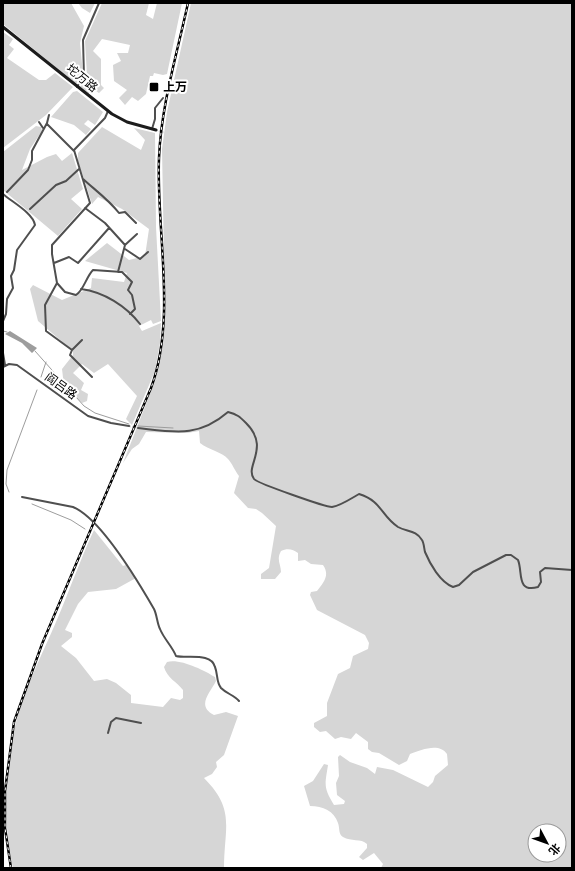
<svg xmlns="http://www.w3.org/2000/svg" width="575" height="871" viewBox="0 0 575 871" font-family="'PT Sans Narrow','Noto Sans SC',sans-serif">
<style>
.green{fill:#d6d6d6;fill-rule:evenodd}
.water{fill:#9d9d9d}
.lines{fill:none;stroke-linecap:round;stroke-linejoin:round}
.stream{stroke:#9d9d9d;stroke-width:1}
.street-tunnel{stroke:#d9d9d9;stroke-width:2;stroke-dasharray:2 1;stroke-linecap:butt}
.street{stroke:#4f4f4f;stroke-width:2}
.secondary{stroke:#1c1c1c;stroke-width:3}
.rail-casing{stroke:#000;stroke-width:2.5}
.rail{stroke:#fff;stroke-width:1;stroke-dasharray:3;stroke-linecap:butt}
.poi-dot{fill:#000;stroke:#fff;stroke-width:1.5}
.labels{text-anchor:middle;stroke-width:4;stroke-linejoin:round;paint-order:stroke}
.street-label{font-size:12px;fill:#000;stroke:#fff}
.poi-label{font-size:12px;font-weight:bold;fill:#000;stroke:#fff;text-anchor:start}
</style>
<rect width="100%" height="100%" fill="#fff"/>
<!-- green -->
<path class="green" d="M 3,3 L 71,3 L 84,26 L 80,43 L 83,74 L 76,84 L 3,24 Z
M 78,3 L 95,3 L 90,13 L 82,8 Z
M 102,3 L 149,3 L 146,15 L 153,19 L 157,3 L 182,3 L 167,74 L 163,75 L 154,73 L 153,76 L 150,76 L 146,94 L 138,101 L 132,97 L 125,105 L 119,98 L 127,90 L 114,81 L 113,65 L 121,61 L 117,53 L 128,53 L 130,45 L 102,39 L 93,51 L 101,59 L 101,85 L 104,88 L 99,93 L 93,89 L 88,94 L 80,87 L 87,76 L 85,41 Z
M 191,3 L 572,3 L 572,868 L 381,868 L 383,864 L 374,853 L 363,860 L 359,857 L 367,848 L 367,844 C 361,838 351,842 343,837 C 338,834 340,828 338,823 C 334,811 323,806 310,806 L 304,786 L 313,781 L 324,764 L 328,765 C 325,785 323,787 334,805 L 344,804 L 345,801 L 337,795 L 336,783 L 339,776 L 338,757 L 340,755 L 350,762 L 367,768 L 375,774 L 377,767 L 393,770 L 428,787 L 433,782 L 435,776 L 448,765 L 447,754 C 439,742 421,750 410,754 L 407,761 L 399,765 L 379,753 L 372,752 L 368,749 L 368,742 L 356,733 L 351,739 L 341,737 L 335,739 L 326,731 L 320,732 L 314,727 L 314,723 L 327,716 L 327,703 L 338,674 L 350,668 L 353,656 L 368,649 L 369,643 L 365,635 L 317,610 L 310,595 L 311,592 L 317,591 C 324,582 330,575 323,565 L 311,564 L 305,560 L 298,561 L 298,553 C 293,549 287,548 281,551 C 276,560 281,564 281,572 L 275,579 L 261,579 L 261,574 L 269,568 L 276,526 L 262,513 L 256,509 L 248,508 L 234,493 L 239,476 C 235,471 232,463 228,459 C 222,452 209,450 200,443 L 199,431 L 187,433 L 146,432 L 139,444 L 132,449 L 123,463 L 155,381 L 163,345 L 165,313 L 162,149 L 167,112 ZM 535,831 L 559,831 L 559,855 L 535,855 Z
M 3,32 L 13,39 L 9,45 L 14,49 L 7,58 L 39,80 L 46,80 L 55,73 L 73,87 L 46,115 L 3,148 Z
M 77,91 L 103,112 L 95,125 L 88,120 L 84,124 L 91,129 L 86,135 L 74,125 L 51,117 L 73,92 Z
M 36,126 L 41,127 L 42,131 L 30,149 L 22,170 L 47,157 L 56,154 L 62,161 L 72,153 L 83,189 L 71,199 L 82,209 L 58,236 L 3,190 L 3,152 Z
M 102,127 L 141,150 L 145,140 L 134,128 L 155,133 L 156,227 L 161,321 L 153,324 L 151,320 L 139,326 L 142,331 L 161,323 L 160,343 L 155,371 L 132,425 L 126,419 L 137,396 L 108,364 L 94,373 L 82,364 L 73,373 L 84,383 L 81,390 L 88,394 L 87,401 L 82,403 L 64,386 L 62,369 L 73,355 L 73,351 L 38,321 L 30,289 L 33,285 L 62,300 L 91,288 L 92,278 L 124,282 L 127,273 L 85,261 L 107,243 L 129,260 L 145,256 L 149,229 L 122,209 L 98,197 L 92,204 L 78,161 L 78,153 Z
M 94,530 L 123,566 L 126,565 L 136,578 L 116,589 L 88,592 L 78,604 L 65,630 L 72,633 L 72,637 L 61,646 L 76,658 L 94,681 L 107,679 L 116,683 L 131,695 L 131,703 L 163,707 L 171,698 L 180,700 L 183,698 L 183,690 C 177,682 167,678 164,667 L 167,662 C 179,658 204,670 215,677 L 216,681 C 210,693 196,706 214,715 L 226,712 L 238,716 L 224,755 L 216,762 L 217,767 L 212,774 L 204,778 C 236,810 224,828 224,868 L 13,868 C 2,822 5,760 18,715 C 27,683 43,653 56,622 C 69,592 80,560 94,530 Z"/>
<!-- water -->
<path class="water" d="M 10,331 L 37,348 L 32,353 L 22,343 L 5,334 Z"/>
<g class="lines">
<!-- stream -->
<path class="stream" d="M 3,331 L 7,332
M 35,351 L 84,406 L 95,413 L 129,424
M 41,377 L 46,362
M 138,426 L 173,428
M 9,492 L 6,484 L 7,470 L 37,390
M 32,504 L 71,520 L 85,529"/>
<!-- street-tunnel -->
<path class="street-tunnel" d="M 156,130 L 165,133
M 129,426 L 138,428"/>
<!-- street -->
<path class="street" d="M 77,87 L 84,76 L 83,40 L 99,3
M 39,122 L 43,128
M 47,124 L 74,151
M 152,129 L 155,119 L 155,108 L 163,98
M 83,179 C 95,190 109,200 119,213 L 125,212 L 136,223
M 7,192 L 28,170 L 32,160 L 32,151 L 47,123 L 49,115
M 3,194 C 12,202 33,213 35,225 L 17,250 L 14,270 L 11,276 L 13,288 L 7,299 L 6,314 L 3,321
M 85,208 L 105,223 L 125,245
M 30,209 L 56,185 L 66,181 L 79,169
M 125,249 L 140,259 L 148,252
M 54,263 L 69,257 L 78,263 L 109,228
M 118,272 L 125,245 L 137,234
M 57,283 L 65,292 L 76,295 C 84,290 86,277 93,270 L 122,272 L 132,282 L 128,290 L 132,295 L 135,309 L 130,314
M 81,289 C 104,292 126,306 140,324
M 82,340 L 72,350 L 70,355 L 92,377
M 72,350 L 46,331 L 45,305 L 57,283 L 52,254 L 52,245 L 90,203 L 74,150 L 105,118 L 108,111
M 3,353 L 5,365
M 3,367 L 9,364 L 17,365 L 88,416 L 111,423 L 129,426
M 138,428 C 174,432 198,438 228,412 C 237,414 240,417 246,423 C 271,448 244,466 254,479 C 257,483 325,507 332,507 C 340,506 352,498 359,494 C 382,501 381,516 398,527 C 407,532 416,530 422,540 C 424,543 424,548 425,552 C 430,564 440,582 453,587 L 459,585 L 473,572 L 506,555 L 511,555 L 518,560 C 523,572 516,593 538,587 L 541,582 L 540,572 L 545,568 L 572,570
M 22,497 L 73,507 C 100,518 139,583 154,609 C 157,615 157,623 160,629 C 164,639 172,646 176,656 C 187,659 211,652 215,667 C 218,674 216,682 221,688 C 227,694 234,695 239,701
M 108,733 L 111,722 L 116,718 L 141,723"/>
<!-- secondary -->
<path class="secondary" d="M 3,27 L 112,114 L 127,122 L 156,130"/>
<!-- rail casing -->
<g class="rail-casing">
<path id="rail" d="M 11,868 L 5,828 L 5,791 L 14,722 L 42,644 L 151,388 C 177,318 156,231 159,158 C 161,106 177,54 188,3"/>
</g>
<!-- rail -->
<use href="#rail" class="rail"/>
</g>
<!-- markers -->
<rect class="poi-dot" x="149" y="82" width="10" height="10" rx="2"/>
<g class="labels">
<!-- street labels -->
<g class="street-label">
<text transform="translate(82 78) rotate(39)" y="4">坨万路</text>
<text transform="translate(61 386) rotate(36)" y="4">阎吕路</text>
</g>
<!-- poi labels -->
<g class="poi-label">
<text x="163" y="91">上万</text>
</g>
</g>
<!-- border -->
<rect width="575" height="871" fill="none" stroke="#000000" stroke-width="8"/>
<!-- north arrow -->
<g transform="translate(547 843) rotate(131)"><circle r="19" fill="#ffffff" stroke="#999999"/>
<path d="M0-3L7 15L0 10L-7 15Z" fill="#000000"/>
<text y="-6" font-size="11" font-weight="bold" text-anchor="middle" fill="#000000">北</text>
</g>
</svg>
